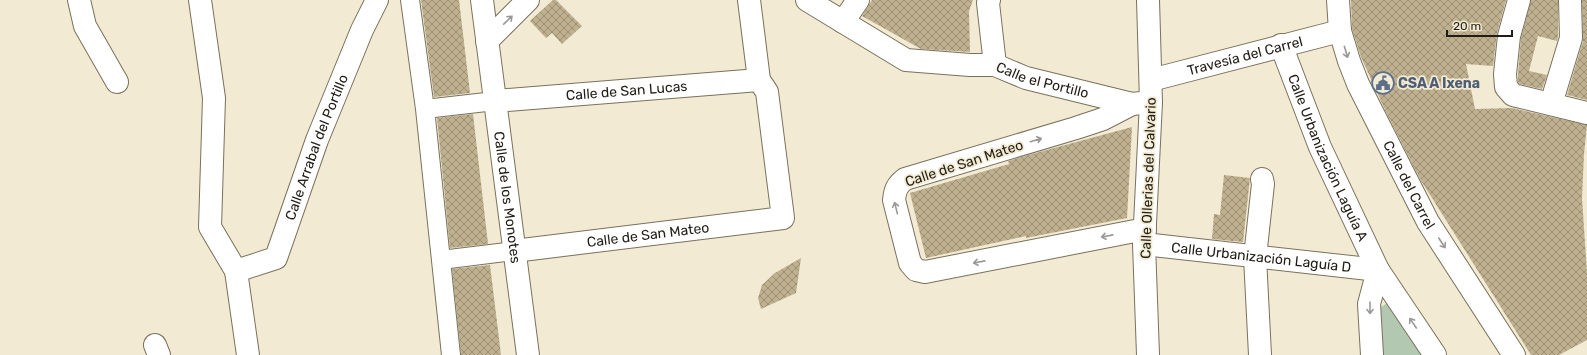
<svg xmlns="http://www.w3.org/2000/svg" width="1587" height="355" viewBox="0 0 1587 355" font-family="Rubik,sans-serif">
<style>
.garden{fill:#b2c8b1}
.building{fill:url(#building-cross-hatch)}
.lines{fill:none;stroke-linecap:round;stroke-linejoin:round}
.pedestrian-casing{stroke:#79715d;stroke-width:20}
.minor-casing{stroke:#79715d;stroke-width:24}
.pedestrian{stroke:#fff;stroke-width:18}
.minor{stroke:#fff;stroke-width:22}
.oneway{stroke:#9b9996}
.labels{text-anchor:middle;stroke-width:3.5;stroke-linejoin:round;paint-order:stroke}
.street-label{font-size:14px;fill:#211d15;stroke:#f3ead3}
.service-label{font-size:14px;font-weight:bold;fill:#4e5e75;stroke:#f3ead3;text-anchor:start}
</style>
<defs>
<pattern id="building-cross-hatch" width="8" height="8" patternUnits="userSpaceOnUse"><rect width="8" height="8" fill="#bfb18f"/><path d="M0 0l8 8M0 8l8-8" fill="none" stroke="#9b8f74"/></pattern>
</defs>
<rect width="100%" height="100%" fill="#f3ead3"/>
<!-- garden -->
<path class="garden" d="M 1389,302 L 1426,355 L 1382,355 L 1379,308 Z"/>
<!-- building -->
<path class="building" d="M 421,0 L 459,0 L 470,93 L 434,97 Z
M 553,0 L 556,0 L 582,26 L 562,44 L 552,33 L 546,38 L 530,21 Z
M 872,0 L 973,0 L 969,11 L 970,52 L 921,49 L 862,16 Z
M 1351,0 L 1506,0 L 1497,33 L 1493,66 L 1466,64 L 1475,109 L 1512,108 L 1587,125 L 1584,154 L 1582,198 L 1587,273 L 1587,340 L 1559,355 L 1531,355 L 1420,179 L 1385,110 L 1361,57 L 1352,29 Z
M 1531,0 L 1558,0 L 1558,36 L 1557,41 L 1538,36 L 1529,71 L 1547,75 L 1542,89 L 1520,84 L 1518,82 L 1518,74 L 1521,38 Z
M 1582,0 L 1587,0 L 1587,100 L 1567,95 L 1583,41 Z
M 473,114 L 488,244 L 450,248 L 437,118 Z
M 1132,127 L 1127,218 L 1026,238 L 1026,236 L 926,258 L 910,193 L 1009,164 L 1008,161 L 1032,154 Z
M 1224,175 L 1250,178 L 1243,242 L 1212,239 L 1214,214 L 1220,215 Z
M 801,258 L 796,293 L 761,309 L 758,298 L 762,285 L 775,273 Z
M 490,265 L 501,355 L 461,355 L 452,269 Z"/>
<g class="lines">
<!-- pedestrian casing -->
<g class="pedestrian-casing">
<path id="pedestrian" d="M 410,0 L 425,109 L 451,355
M 425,109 L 495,101
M 441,260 L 514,251"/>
</g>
<!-- minor casing -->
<g class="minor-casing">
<g id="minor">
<path d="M 79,0 L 85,26 L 117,82"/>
<path d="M 200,0 L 214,98 L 210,227 L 236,271 L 248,355"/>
<path id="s1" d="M 482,0 L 528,355"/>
<path id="s2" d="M 807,0 L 906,60 L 970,65 L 995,65 L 1026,78 L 1132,104 L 1151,102"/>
<path d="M 989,0 L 988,3 L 995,65"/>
<path d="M 1148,0 L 1151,102 L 1144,244 L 1148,355"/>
<path id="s3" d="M 1338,0 L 1340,31 L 1349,61 L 1358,84 L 1428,222 L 1514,355"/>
<path d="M 1519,0 L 1509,36 L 1505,74 L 1506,87 L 1513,95 L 1587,113"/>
<path d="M 843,22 L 858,0"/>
<path d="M 487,41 L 528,0"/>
<path id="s4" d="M 1281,45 L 1320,147 L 1378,270 L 1435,355"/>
<path id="s5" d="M 1151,80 L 1340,31"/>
<path id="s6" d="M 495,101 L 759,80"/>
<path d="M 1132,104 L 1103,119 L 1076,128 L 905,179 C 897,185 895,190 894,200 L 910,263 L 916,270 L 925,272 L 1145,229"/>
<path d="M 1551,104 L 1571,38 L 1570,0"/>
<path id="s7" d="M 1144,244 L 1378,270"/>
<path id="s8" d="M 514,251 L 783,218 L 767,92 L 759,80 L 749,0"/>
<path id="s9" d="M 236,271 L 276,258 L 317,140 L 362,30 L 377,0"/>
<path d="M 155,345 L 159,355"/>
<path d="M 1260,355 L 1255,257 L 1263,184 L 1262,179"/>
<path d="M 1372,355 L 1369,304 L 1378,270"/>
</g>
</g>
<!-- pedestrian -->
<use href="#pedestrian" class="pedestrian"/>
<!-- minor -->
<use href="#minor" class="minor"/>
</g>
<!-- one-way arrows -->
<defs><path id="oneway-shaft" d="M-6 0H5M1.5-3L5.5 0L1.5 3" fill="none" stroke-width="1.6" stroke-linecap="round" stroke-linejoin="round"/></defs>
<g class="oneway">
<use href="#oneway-shaft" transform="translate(508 20) rotate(-44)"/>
<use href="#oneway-shaft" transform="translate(1346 52) rotate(74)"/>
<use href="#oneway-shaft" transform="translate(1036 140) rotate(-16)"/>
<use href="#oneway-shaft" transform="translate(896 208) rotate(-104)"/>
<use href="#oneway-shaft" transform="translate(1107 236) rotate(169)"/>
<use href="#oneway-shaft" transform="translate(1442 243) rotate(57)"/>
<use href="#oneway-shaft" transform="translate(979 262) rotate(169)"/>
<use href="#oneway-shaft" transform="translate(1370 308) rotate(90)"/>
<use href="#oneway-shaft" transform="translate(1413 323) rotate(-124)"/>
</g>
<!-- icons -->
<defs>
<g id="civic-ring" transform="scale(1.15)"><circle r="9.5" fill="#f3ead3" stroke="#5c6f8a" stroke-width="1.5"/><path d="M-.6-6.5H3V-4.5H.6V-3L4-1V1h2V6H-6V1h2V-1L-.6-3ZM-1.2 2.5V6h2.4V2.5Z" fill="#5c6f8a"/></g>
</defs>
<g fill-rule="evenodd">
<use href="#civic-ring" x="1383" y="83"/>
</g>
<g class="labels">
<!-- street labels -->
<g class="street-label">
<text dy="5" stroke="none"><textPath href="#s5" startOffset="97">Travesía del Carrel</textPath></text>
<text dy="5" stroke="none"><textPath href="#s2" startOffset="255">Calle el Portillo</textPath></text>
<text dy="5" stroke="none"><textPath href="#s6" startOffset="132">Calle de San Lucas</textPath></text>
<text dy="5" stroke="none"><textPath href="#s9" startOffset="160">Calle Arrabal del Portillo</textPath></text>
<text dy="5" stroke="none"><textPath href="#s4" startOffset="122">Calle Urbanización Laguía A</textPath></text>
<text transform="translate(964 163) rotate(-18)" y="5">Calle de San Mateo</text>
<text transform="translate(1148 178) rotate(-88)" y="5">Calle Ollerias del Calvario</text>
<text dy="5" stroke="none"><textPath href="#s3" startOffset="200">Calle del Carrel</textPath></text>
<text dy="5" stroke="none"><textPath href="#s1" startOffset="199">Calle de los Monotes</textPath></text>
<text dy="5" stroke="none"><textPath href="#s8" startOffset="135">Calle de San Mateo</textPath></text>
<text dy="5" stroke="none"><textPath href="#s7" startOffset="118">Calle Urbanización Laguía D</textPath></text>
</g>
<!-- service labels -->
<g class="service-label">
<text x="1398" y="88">CSA A Ixena</text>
</g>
</g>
<!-- scale -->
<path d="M1447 30v6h65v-6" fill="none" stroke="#211d15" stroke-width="2"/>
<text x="1453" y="30" font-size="12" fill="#211d15" stroke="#f3ead3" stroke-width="3" paint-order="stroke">20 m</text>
</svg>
